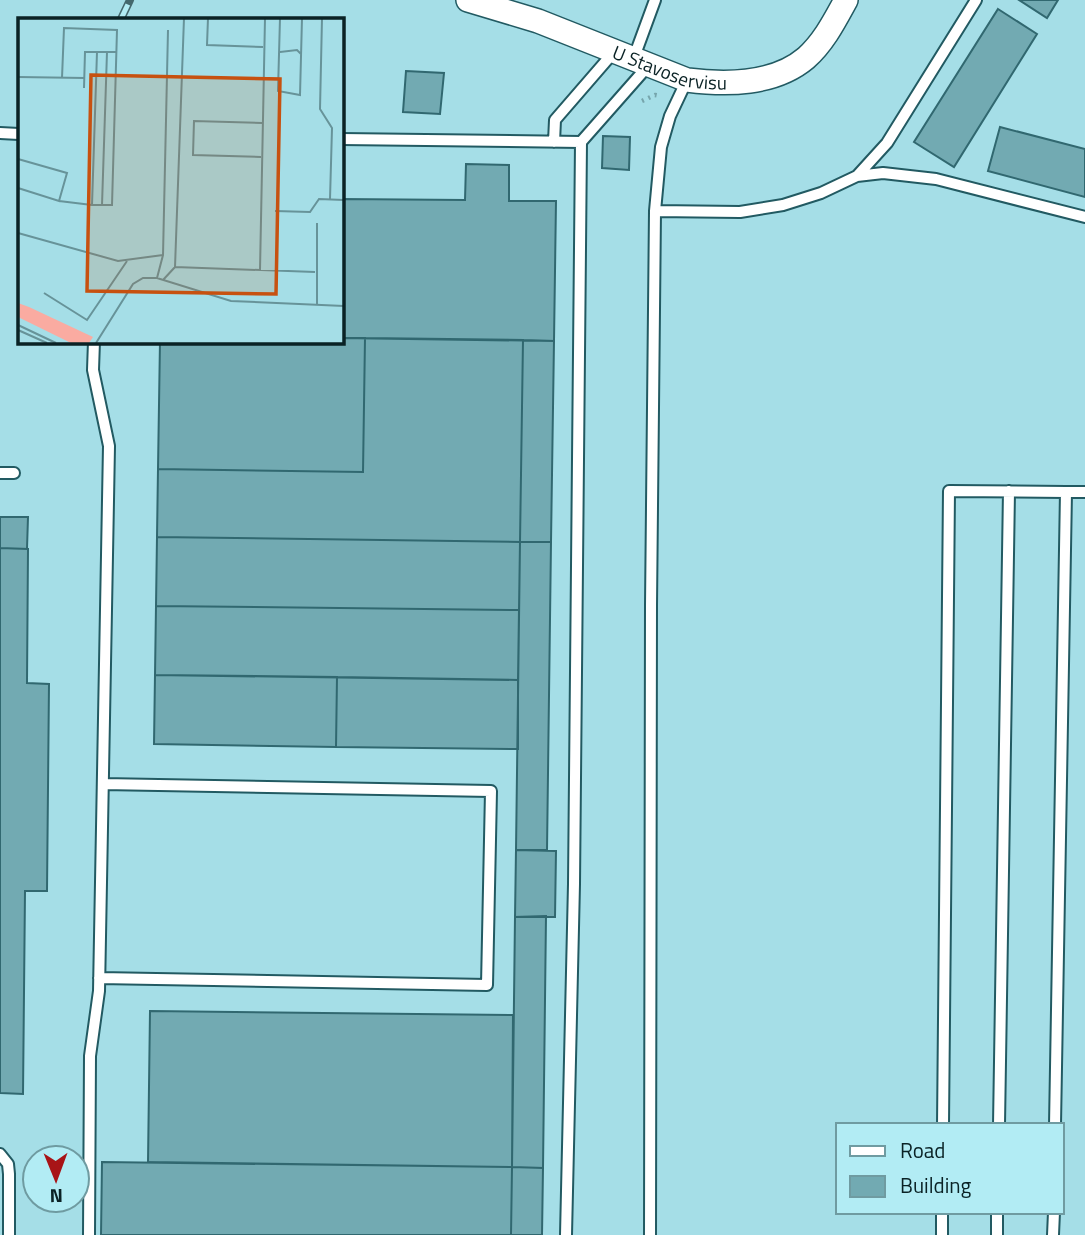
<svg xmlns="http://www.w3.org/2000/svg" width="1085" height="1235" viewBox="0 0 1085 1235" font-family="'Titillium Web',sans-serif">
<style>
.building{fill:#72aab2;stroke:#316870;stroke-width:2}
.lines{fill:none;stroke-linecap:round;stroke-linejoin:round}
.service-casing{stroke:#225a62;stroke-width:14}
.minor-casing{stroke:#225a62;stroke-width:26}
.path{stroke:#76a5ac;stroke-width:4.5;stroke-dasharray:2 5;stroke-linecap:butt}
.service{stroke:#fff;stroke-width:10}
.minor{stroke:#fff;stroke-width:23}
.rail-casing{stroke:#44686d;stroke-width:8}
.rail{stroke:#b2ecf4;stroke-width:5;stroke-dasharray:16;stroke-linecap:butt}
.labels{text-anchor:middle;stroke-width:5;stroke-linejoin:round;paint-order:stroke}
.street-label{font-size:19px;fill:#0a2225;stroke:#b2ecf4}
.inset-road{fill:none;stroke:#679399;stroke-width:2}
.view{fill:#c75110;fill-opacity:0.15;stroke:#c75110;stroke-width:3.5}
.inset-edge{fill:none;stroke:#0a2225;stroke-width:3.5}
</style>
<rect width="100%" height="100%" fill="#a5dee7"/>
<!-- building -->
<path class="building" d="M 1019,0 L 1058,0 L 1047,18 Z
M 998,9 L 1037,34 L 954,167 L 914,142 Z
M 406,71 L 444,73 L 440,114 L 403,112 Z
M 1000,127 L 1085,149 L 1085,197 L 988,171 Z
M 603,136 L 630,137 L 629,170 L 602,168 Z
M 466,164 L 509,165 L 509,201 L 556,201 L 554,341 L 341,338 L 341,199 L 465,200 Z
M 341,338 L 365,338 L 363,472 L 158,469 L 160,341 L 341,341 Z
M 365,338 L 523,340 L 520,542 L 157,537 L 158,469 L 363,472 Z
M 523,340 L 554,341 L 551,542 L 520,542 Z
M 0,517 L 28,517 L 27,549 L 0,548 Z
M 157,537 L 520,542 L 519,610 L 156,606 Z
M 520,542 L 551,542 L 547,850 L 516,850 Z
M 0,548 L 28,549 L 27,683 L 49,684 L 47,891 L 25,891 L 23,1094 L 0,1093 Z
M 156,606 L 519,610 L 518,680 L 155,675 Z
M 155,675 L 337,677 L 336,747 L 154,744 Z
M 337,677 L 518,680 L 518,749 L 336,747 Z
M 516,850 L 556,851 L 555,917 L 515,917 Z
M 546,916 L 543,1168 L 512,1167 L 515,917 Z
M 150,1011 L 513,1015 L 512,1167 L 148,1162 Z
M 102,1162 L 512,1167 L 511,1235 L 101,1235 Z
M 512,1167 L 543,1168 L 542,1235 L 511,1235 Z"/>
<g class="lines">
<!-- service casing -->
<g class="service-casing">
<path id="service" d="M 633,60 L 655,0
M 0,133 L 19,134
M 341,139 L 581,142
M 554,142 L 555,120 L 613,53
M 857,176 L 887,143 L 976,0
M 655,211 L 740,212 L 783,205 L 821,193 L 857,176 L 883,173 L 936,179 L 1085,217
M 0,473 L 14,473
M 1066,492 L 1085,492
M 99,978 L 487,985 L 491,791 L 103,784
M 943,1125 L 949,491 L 1066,492 L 1055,1125
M 999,1125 L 1009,491
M 0,1154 L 8,1164 L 9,1174 L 9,1235
M 89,1235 L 90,1056 L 99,991 L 109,446 L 93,370 L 94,341
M 566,1235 L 574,884 L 581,142 L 648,66
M 650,1235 L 651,605 L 655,211 L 661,147 L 670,116 L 687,80
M 942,1235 L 942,1212
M 997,1235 L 997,1212
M 1053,1235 L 1054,1212"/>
</g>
<!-- minor casing -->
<g class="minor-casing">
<g id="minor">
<path id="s1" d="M 468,0 L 538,21 L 687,80 C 727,85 774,85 806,58 C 824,42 835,20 846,0"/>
</g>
</g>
<!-- path -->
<path class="path" d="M 642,101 L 655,95 L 660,96"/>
<!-- service -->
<use href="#service" class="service"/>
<!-- minor -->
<use href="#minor" class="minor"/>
<!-- rail casing -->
<g class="rail-casing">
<path id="rail" d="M 121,19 L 130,0"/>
</g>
<!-- rail -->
<use href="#rail" class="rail"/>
</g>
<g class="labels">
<!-- street labels -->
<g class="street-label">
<text dy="7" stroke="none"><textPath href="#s1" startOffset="214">U Stavoservisu</textPath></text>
</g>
</g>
<!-- overview -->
<g transform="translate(18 18)">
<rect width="326" height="326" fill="#a5dee7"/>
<path d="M 0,285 L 11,289 L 75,319 L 71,325 L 53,325 L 0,299 Z" fill="#faaba1"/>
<path class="inset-road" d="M 190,0 L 189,27 L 245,29M 262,0 L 260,73 L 282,77 L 284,0M 304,0 L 302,91 L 314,110 L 312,181M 262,34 L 279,32 L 283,36M 0,59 L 67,60M 44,60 L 46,10 L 99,12 L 94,187 L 74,187 L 79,34M 66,70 L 67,34 L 98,34M 243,139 L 175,137 L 176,103 L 244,105M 0,141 L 49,155 L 41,183 L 0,170M 41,183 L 74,187M 84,187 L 89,34M 257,193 L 292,194 L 301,181 L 326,182M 0,215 L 100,243 L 145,237M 157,249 L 297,254M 242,252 L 247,0M 139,260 L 145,237 L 150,12M 145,262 L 157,249 L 166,0M 26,275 L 69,302 L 109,243M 299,287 L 299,205M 0,307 L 38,325M 0,312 L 29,325M 78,325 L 115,266 L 125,260 L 139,260 L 213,283 L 326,288"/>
<path class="view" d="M 73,57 L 262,61 L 258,276 L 69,273 Z"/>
<rect width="326" height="326" class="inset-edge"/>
</g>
<!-- legend -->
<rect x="836" y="1123" width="228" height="91" fill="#b2ecf4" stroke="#6f9ba1" stroke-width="2"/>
<rect x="850" y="1146" width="35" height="10" fill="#ffffff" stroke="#6f9ba1" stroke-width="2"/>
<text x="900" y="1158" font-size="21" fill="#0a2225">Road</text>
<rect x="850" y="1176" width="35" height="21" fill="#72aab2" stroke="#6f9ba1" stroke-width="2"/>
<text x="900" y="1193" font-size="21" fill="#0a2225">Building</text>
<!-- north arrow -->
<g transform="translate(56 1179) rotate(179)"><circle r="33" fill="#b2ecf4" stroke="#6f9ba1" stroke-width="2"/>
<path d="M0-5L12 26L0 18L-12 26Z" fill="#a81417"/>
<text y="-10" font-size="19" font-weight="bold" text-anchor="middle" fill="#0a2225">N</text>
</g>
</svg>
